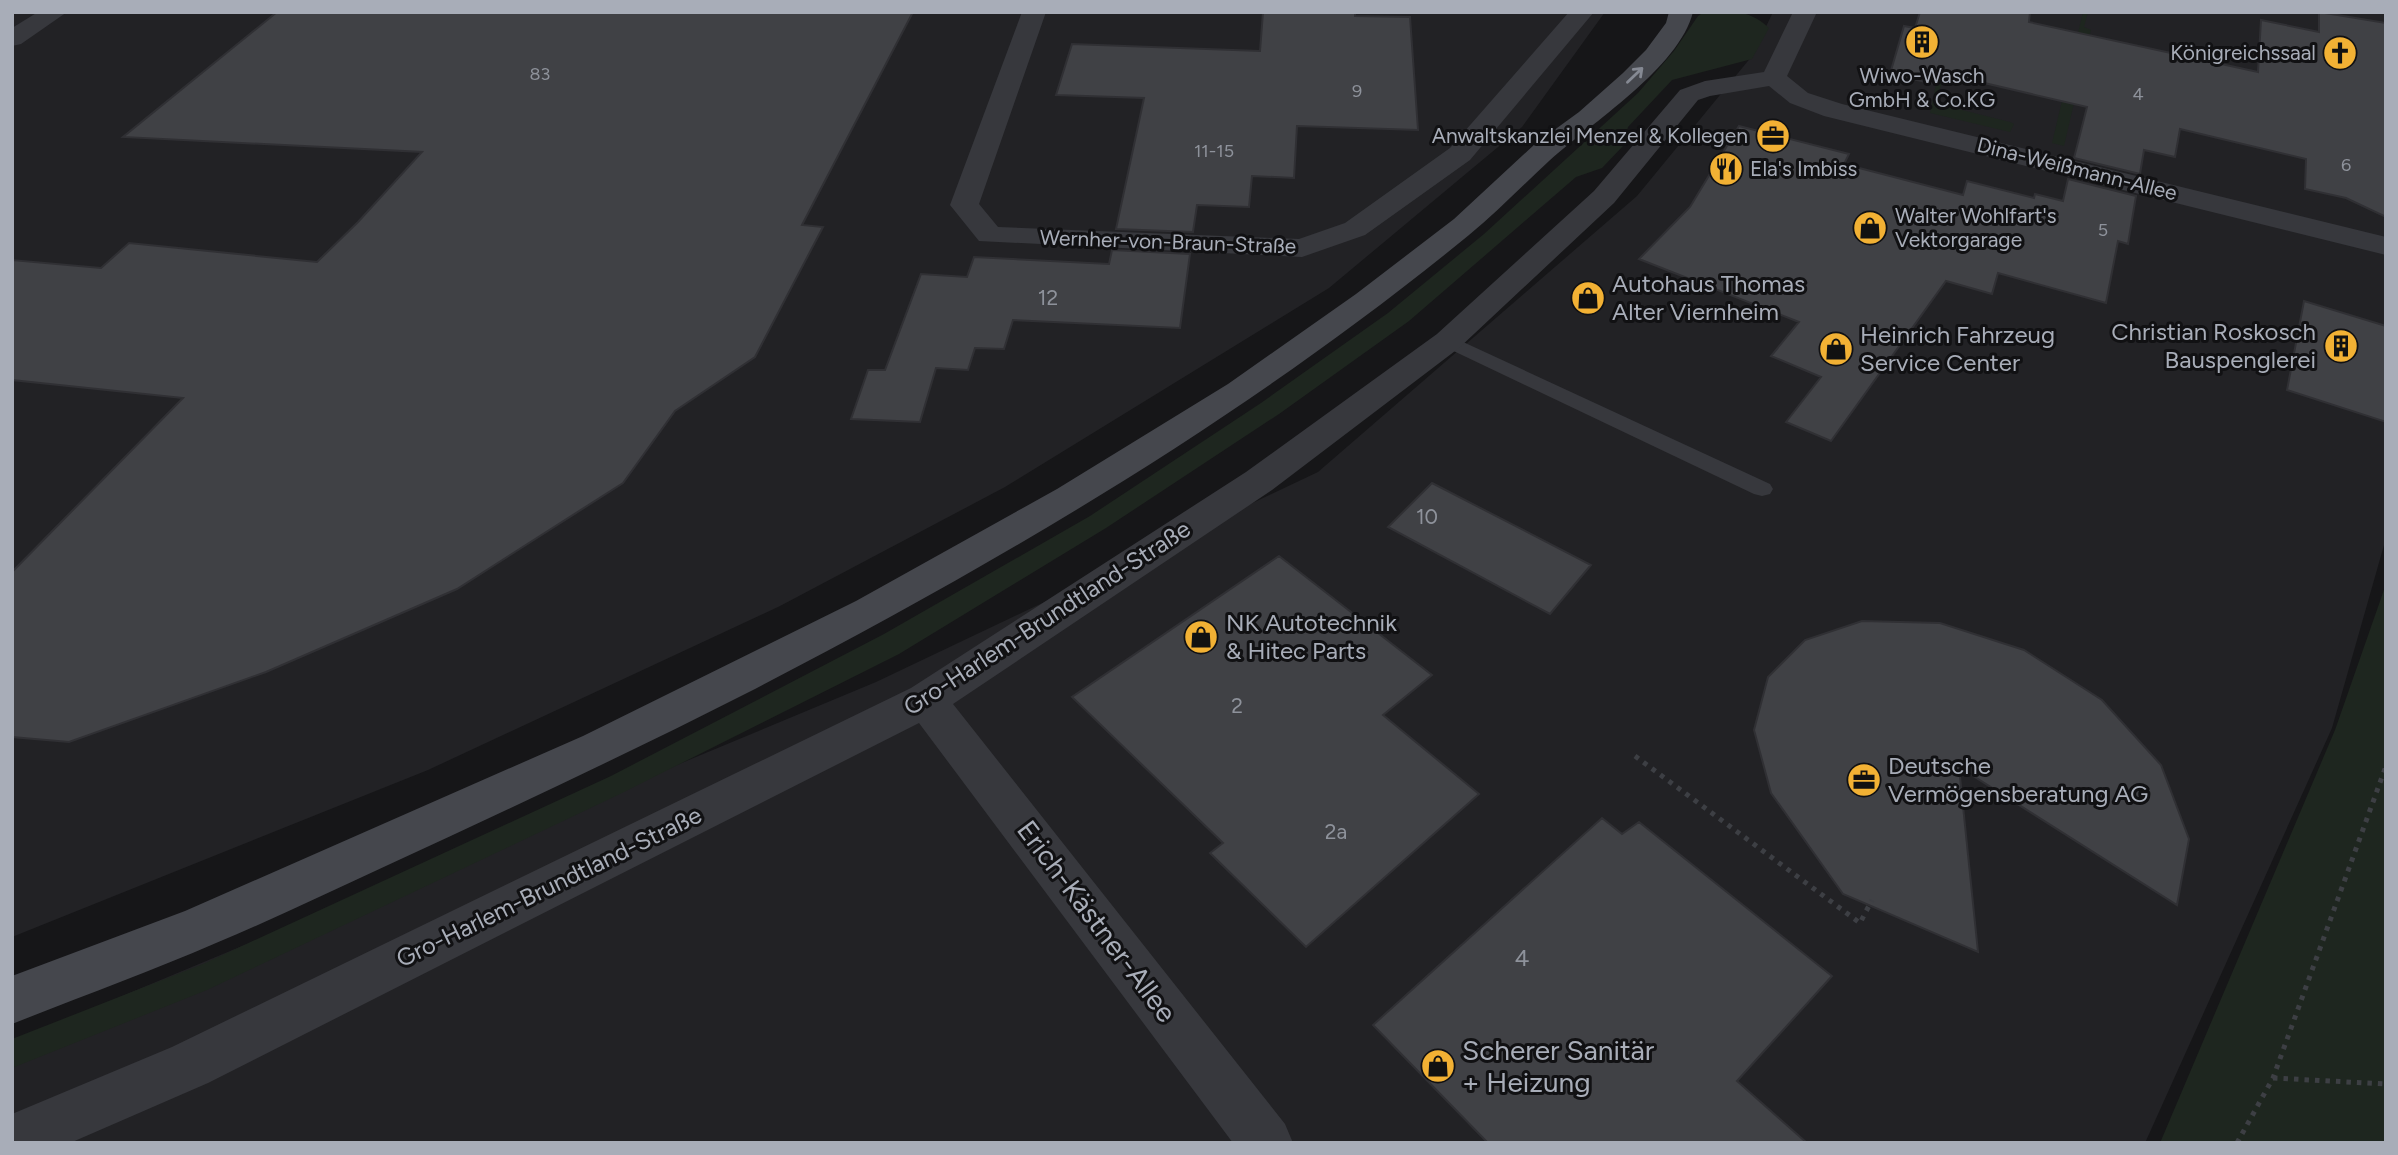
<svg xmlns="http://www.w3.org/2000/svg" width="2398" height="1155" viewBox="0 0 2398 1155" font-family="Figtree,sans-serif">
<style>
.built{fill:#222225}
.green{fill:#1e261f}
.building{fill:#404145;stroke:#303034;stroke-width:2}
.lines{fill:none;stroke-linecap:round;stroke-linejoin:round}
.path{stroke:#3d3f44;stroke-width:5;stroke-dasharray:4.5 6;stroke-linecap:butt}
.service{fill:#37383d;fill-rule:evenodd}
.minor{fill:#37383d;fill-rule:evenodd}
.secondary{fill:#45474d;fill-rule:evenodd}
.oneway{stroke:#858993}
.labels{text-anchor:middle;stroke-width:6;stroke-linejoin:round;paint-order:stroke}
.far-number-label{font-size:18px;fill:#8e929b}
.far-poi-label{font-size:21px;fill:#a8adb8;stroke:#111113;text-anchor:end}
.far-street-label{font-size:21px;fill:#a8adb8;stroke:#111113}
.number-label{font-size:21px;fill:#8e929b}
.poi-label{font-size:24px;fill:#a8adb8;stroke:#111113;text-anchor:start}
.street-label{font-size:24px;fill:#a8adb8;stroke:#111113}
.near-number-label{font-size:24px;fill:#8e929b}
.near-street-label{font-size:28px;fill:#a8adb8;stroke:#111113}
.near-poi-label{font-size:28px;fill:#a8adb8;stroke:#111113;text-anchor:start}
</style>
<rect width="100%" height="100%" fill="#161618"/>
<!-- built -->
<path class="built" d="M 12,12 L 1605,12 L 1522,127 L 1329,288 L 1005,487 L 780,606 L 428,770 L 12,937 Z
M 1773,12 L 2386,12 L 2386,538 L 2332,728 L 2145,1143 L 12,1143 L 12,1042 L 876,682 L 1318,472 L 1637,196 L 1752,56 Z"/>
<!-- green -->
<path class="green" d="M 1704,12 C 1731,12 1748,8 1769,28 L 1752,59 L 1672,80 L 1628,127 L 1623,146 L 1602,168 L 1576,177 L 1409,321 L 1279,414 L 1106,528 L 899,654 L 620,794 L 207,990 L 12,1068 L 12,1039 L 203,964 L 611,776 L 884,634 L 1090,516 L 1261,403 L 1388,313 L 1484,234 L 1638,93 L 1674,51 L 1698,16 Z
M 2083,12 L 2088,12 L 2084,27 L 2091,30 L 2064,146 L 2052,143 Z
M 1947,31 L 1959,42 L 1934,103 L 2010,122 L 2014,124 L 2010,132 L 1930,113 Z
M 2386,584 L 2386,1143 L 2160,1143 L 2335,730 Z"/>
<!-- building -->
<path class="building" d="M 277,12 L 913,12 L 802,225 L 823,227 L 755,357 L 675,411 L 623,483 L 457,589 L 266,672 L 69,742 L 12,737 L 12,572 L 183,398 L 12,380 L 12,260 L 101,268 L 129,243 L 317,262 L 358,222 L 422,152 L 123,137 Z
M 1263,12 L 1355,12 L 1355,16 L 1410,17 L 1418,130 L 1297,126 L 1294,178 L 1252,176 L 1249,207 L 1197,205 L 1193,232 L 1116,229 L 1144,98 L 1056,95 L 1072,44 L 1260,51 Z
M 1920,12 L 2030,12 L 2029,22 L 2258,72 L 2261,20 L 2319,32 L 2319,12 L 2386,23 L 2386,217 L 2346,198 L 2305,189 L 2306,159 L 2180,129 L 2175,157 L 2144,150 L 2140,174 L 2074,158 L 2087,107 L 1937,72 L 1935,84 L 1890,74 L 1904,26 L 1915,28 Z
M 1739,126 L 1849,154 L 1844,164 L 1963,195 L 1967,181 L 2034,198 L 2035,194 L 2063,201 L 2068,179 L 2136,196 L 2128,244 L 2118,241 L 2106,303 L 1998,273 L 1992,294 L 1946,281 L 1831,441 L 1786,422 L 1821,377 L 1771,356 L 1799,322 L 1639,259 L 1690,207 Z
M 1112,250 L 1190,254 L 1180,328 L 1013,320 L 1004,349 L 975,348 L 968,370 L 936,368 L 920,422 L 851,419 L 868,370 L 885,370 L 921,274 L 967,277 L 974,257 L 1109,264 Z
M 2304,301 L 2386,326 L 2386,422 L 2287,390 Z
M 1432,483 L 1591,565 L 1550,614 L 1388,527 Z
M 1279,556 L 1432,675 L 1383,715 L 1479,794 L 1306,947 L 1210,853 L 1223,843 L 1072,697 Z
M 1862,621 L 1940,623 L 2024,650 L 2102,700 L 2161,765 L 2189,839 L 2177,905 L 1959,767 L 1978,952 L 1843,894 L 1771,793 L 1754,730 L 1768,677 L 1805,640 Z
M 1602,818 L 1622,834 L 1639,822 L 1832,976 L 1737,1081 L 1807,1143 L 1488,1143 L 1373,1025 Z"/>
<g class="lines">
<!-- path -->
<path class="path" d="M 1635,756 L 1860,923 L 1872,900
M 2273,1078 L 2386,1084
M 2237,1143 L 2273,1078 L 2386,766"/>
<!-- service -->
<path class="service" d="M 1448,335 L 1770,484 L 1773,489 L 1770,494 L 1762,496 L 1754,494 L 1441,345 L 1438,341 Z"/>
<!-- minor -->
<path class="minor" d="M 38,12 L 67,12 L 21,44 L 12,46 L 12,28 Z
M 1022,12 L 1046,12 L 979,204 L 998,227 L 1299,239 L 1345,223 L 1450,148 L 1569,12 L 1594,12 L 1470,160 L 1365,235 L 1302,257 L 979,241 L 950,205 Z
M 1793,12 L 1817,12 L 1787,76 L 1808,93 L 1842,104 L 2386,237 L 2386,255 L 1824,116 L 1790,103 L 1769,86 L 1710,96 L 1698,100 L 1614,203 L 1459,348 L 1272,490 L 953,704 L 1285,1124 L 1293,1143 L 1233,1143 L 919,723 L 208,1083 L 70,1143 L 12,1143 L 12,1114 L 172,1047 L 911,688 L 1246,472 L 1437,334 L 1594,191 L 1680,90 L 1705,81 L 1764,72 Z"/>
<!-- secondary -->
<path class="secondary" d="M 1669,12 L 1693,12 C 1679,68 1591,123 1549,161 C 1523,185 1497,212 1469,235 C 1248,416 1001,562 747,693 C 629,753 509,809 388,865 C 331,891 274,919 216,943 C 149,972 80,997 12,1024 L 12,976 L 185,911 L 583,736 L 856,601 L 1057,489 L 1228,384 L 1356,294 L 1454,219 L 1535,144 L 1579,112 L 1623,73 L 1646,50 L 1666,23 Z"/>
</g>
<!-- one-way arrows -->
<defs><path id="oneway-shaft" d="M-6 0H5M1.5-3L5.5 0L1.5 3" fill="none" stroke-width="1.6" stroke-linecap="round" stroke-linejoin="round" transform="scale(1.75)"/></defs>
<use class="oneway" href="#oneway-shaft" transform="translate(1635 75) rotate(-44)"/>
<!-- icons -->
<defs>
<g id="building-disc" transform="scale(1.75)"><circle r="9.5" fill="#f2b134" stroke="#111113"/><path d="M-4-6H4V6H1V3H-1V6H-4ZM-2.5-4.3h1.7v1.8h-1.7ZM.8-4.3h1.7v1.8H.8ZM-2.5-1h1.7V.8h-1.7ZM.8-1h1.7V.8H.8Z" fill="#111"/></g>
<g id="church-disc" transform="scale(1.75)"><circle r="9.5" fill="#f2b134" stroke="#111113"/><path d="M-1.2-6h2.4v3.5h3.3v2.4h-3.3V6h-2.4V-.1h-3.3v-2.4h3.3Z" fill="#111"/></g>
<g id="office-disc" transform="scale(1.75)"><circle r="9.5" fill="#f2b134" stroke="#111113"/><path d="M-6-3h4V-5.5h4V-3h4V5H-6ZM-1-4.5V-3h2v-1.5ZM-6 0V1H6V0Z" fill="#111"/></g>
<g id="restaurant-disc" transform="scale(1.75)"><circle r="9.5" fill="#f2b134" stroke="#111113"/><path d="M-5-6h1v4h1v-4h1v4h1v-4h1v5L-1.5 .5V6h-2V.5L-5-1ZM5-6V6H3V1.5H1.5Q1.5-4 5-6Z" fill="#111"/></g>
<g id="shop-disc" transform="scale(1.75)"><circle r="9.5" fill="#f2b134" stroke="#111113"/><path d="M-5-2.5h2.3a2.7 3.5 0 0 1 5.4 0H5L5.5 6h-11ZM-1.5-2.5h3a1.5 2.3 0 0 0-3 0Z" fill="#111"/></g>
</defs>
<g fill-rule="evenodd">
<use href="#building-disc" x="1922" y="42"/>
<use href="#church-disc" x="2340" y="53"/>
<use href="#office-disc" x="1773" y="136"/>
<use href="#restaurant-disc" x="1726" y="169"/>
<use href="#shop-disc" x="1870" y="228"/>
<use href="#shop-disc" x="1588" y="298"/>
<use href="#building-disc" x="2341" y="346"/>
<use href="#shop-disc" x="1836" y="349"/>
<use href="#shop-disc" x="1201" y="637"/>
<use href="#office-disc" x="1864" y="780"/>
<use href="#shop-disc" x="1438" y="1066"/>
</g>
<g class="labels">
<!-- far-number labels -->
<g class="far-number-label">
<text x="540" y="80">83</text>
<text x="1357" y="97">9</text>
<text x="2138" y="100">4</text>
<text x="1214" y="157">11-15</text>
<text x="2346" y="171">6</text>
<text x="2103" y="236">5</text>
</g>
<!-- far-poi labels -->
<g class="far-poi-label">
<text x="2316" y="60">Königreichssaal</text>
<text x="1922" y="83" text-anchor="middle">Wiwo-Wasch<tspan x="1922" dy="24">GmbH &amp; Co.KG</tspan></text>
<text x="1748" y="143">Anwaltskanzlei Menzel &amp; Kollegen</text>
<text x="1750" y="176" text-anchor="start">Ela's Imbiss</text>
<text x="1895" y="223" text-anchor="start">Walter Wohlfart's<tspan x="1895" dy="24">Vektorgarage</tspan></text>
</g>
<!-- far-street labels -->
<g class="far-street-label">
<text transform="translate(2077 169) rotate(14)" y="7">Dina-Weißmann-Allee</text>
<text transform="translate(1168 242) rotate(2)" y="7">Wernher-von-Braun-Straße</text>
</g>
<!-- number labels -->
<g class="number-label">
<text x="1048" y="305">12</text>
<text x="1427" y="524">10</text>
<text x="1237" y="713">2</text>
<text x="1336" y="839">2a</text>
</g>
<!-- poi labels -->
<g class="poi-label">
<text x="1612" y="292">Autohaus Thomas<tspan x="1612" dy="28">Alter Viernheim</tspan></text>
<text x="2316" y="340" text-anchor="end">Christian Roskosch<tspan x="2316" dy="28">Bauspenglerei</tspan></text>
<text x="1860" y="343">Heinrich Fahrzeug<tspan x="1860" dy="28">Service Center</tspan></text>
<text x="1226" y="631">NK Autotechnik<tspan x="1226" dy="28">&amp; Hitec Parts</tspan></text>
<text x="1888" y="774">Deutsche<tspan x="1888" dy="28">Vermögensberatung AG</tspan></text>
</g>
<!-- street labels -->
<g class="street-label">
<text transform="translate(1047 618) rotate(-33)" y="8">Gro-Harlem-Brundtland-Straße</text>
<text transform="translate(549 887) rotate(-26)" y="8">Gro-Harlem-Brundtland-Straße</text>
</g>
<!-- near-number labels -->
<g class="near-number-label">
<text x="1522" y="966">4</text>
</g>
<!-- near-street labels -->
<g class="near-street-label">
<text transform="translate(1097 921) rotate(53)" y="10">Erich-Kästner-Allee</text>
</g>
<!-- near-poi labels -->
<g class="near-poi-label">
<text x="1462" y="1060">Scherer Sanitär<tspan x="1462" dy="32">+ Heizung</tspan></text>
</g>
</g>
<!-- border -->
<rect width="2398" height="1155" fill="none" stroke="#a8adb8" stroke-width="28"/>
</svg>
